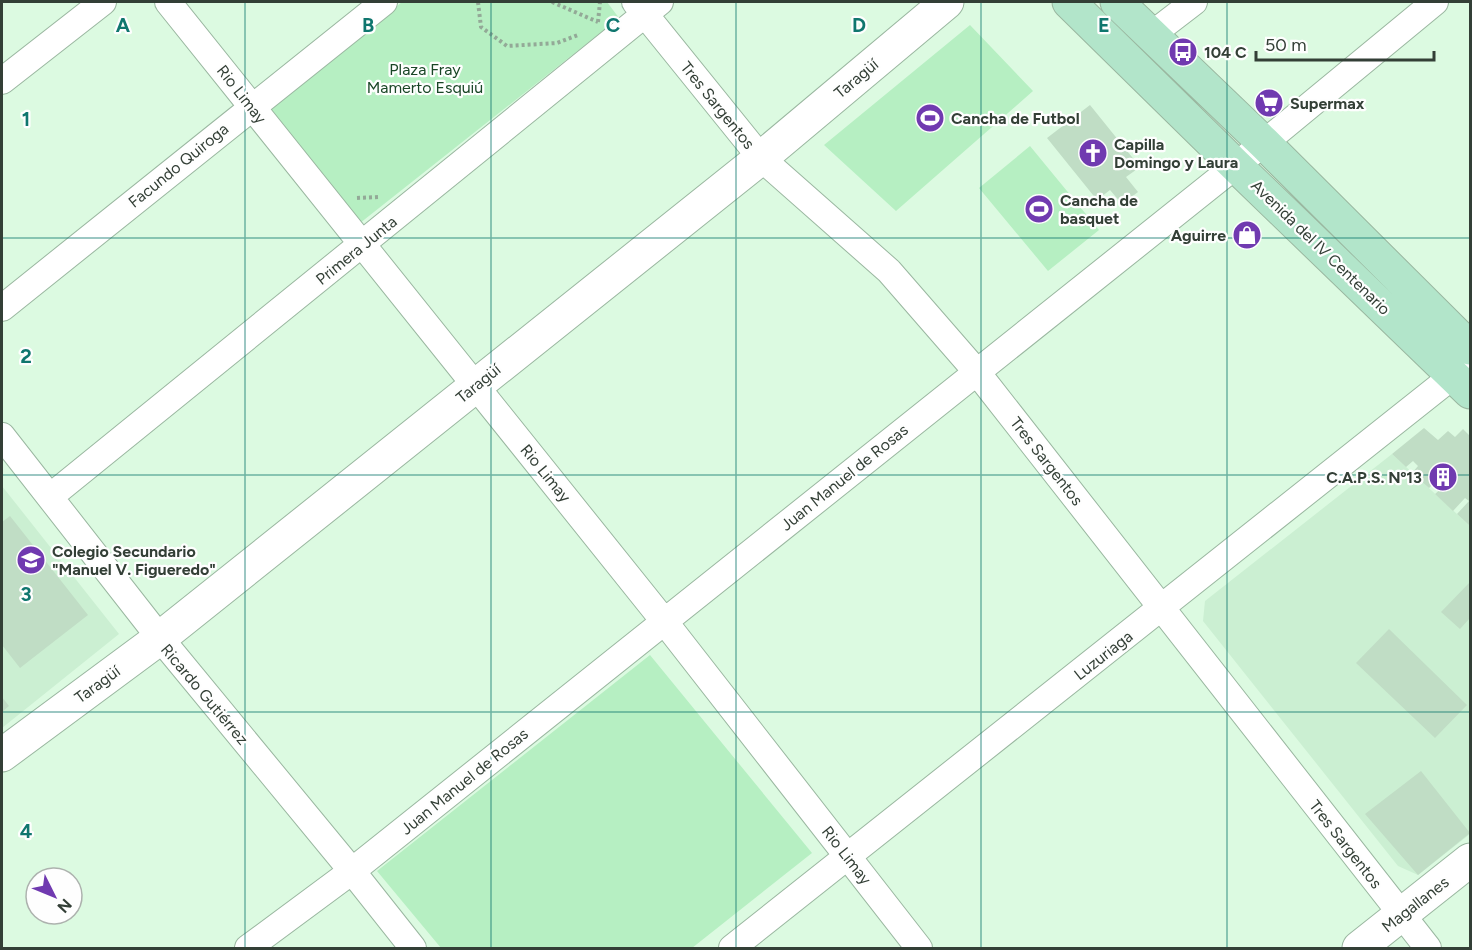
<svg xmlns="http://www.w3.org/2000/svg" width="1472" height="950" viewBox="0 0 1472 950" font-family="Figtree,sans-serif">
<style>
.built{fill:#cbefd2}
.green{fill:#b6efc2}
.building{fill:#c0ddc5}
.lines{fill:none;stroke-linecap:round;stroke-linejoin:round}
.minor-casing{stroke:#9ab7a0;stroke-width:28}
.tertiary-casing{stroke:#9ab7a0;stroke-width:35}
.secondary-casing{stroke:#9ab7a0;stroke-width:35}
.path{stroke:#93a997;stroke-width:4;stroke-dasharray:3 3;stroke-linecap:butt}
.minor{stroke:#fff;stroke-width:26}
.tertiary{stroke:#fff;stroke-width:33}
.secondary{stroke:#b2e5ca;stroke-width:33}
.grid{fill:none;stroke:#0f766e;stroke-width:1.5;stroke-opacity:0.55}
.labels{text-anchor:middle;stroke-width:4.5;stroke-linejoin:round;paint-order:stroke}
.poi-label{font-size:16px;font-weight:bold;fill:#333f36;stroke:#fefefe;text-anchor:start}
.park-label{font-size:16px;fill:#194626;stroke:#fefefe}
.street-label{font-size:16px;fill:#333f36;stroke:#fefefe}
.grid-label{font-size:20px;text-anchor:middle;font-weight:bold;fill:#0f766e;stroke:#fefefe;stroke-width:4.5;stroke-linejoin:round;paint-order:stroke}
</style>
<rect width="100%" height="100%" fill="#dcfae1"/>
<!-- built -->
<path class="built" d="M 1392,454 L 1470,526 L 1470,834 L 1418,875 L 1398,866 L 1203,621 L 1205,601 Z
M 2,486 L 119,634 L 2,728 Z"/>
<!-- green -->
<path class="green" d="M 402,2 L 607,2 L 619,18 L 350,231 L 260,117 Z
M 970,25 L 1033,91 L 896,211 L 824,145 Z
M 1030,146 L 1099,230 L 1048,271 L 979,188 Z
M 650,655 L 812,853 L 692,948 L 441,948 L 377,871 Z"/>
<!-- building -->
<path class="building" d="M 1090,105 L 1140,167 L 1126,177 L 1138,192 L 1122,204 L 1110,190 L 1097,200 L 1047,138 Z
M 1424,428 L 1438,440 L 1448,431 L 1455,437 L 1463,429 L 1470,436 L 1470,526 L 1457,514 L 1469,501 L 1465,498 L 1453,511 L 1435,494 L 1443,487 L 1436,481 L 1429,488 L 1412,473 L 1418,466 L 1413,461 L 1406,467 L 1392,454 Z
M 10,516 L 88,615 L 20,668 L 2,645 L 2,522 Z
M 1470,582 L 1470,618 L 1460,629 L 1441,612 Z
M 1389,629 L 1467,705 L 1435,738 L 1356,663 Z
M 2,697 L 9,706 L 2,712 Z
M 1421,771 L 1470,833 L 1418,875 L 1365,814 Z"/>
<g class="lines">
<!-- minor casing -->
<g class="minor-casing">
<path id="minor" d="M 168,2 L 664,621 L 919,948
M 635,2 L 761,158 L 889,271 L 976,371 L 1428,948
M 1151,35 L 1194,2
M 2,81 L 103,2
M 2,308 L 384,2
M 2,436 L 160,638 L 352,871 L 413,948
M 51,496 L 660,2
M 248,948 L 352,871 L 1264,143 L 1435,2
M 732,948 L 1454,375 L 1466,363"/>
</g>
<!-- tertiary casing -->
<g class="tertiary-casing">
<path id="tertiary" d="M 2,755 L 160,638 L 761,158 L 947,2
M 1359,948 L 1470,860"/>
</g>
<!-- secondary casing -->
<g class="secondary-casing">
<path id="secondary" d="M 1069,2 L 1234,164 L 1470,392
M 1117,2 L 1264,143 L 1470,348"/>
</g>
<!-- path -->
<path class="path" d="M 478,2 L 481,27 L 507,46 L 557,43 L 578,35
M 552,2 L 598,22
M 598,22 L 600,2
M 357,198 L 380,197"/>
<!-- minor -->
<use href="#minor" class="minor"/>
<!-- tertiary -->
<use href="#tertiary" class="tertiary"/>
<!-- secondary -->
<use href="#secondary" class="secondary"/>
</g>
<!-- grid -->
<path class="grid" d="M 245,2 L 245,948M 491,2 L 491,948M 736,2 L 736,948M 981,2 L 981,948M 1227,2 L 1227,948M 2,238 L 1470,238M 2,475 L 1470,475M 2,712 L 1470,712"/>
<!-- icons -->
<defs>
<g id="bus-disc" transform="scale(1.5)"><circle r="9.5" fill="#703ab0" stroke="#fefefe"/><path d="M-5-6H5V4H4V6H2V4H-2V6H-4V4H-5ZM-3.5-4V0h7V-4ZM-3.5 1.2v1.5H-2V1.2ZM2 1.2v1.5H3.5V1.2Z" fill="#fff"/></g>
<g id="supermarket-disc" transform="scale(1.5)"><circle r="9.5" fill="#703ab0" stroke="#fefefe"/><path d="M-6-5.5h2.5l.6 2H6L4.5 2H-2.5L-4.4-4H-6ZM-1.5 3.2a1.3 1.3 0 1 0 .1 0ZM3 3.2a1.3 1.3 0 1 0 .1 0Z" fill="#fff"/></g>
<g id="stadium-disc" transform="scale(1.5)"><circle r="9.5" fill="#703ab0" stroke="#fefefe"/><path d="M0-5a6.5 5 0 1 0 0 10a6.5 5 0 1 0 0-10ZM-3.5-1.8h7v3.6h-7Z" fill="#fff"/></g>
<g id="church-disc" transform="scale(1.5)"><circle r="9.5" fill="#703ab0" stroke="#fefefe"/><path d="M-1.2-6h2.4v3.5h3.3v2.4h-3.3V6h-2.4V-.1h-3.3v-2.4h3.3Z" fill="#fff"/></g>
<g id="shop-disc" transform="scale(1.5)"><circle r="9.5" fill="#703ab0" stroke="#fefefe"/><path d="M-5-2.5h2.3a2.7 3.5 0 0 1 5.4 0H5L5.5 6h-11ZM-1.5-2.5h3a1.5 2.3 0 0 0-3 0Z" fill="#fff"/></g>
<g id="building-disc" transform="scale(1.5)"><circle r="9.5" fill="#703ab0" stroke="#fefefe"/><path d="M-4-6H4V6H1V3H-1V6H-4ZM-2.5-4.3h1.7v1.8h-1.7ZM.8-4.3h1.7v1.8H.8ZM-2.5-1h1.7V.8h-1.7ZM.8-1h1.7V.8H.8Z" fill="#fff"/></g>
<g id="school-disc" transform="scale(1.5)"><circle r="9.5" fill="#703ab0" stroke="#fefefe"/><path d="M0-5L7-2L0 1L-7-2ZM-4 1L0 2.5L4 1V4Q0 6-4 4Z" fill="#fff"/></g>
</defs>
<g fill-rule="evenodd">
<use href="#bus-disc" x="1183" y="52"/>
<use href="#supermarket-disc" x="1269" y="103"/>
<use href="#stadium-disc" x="930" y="118"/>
<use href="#church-disc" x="1093" y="153"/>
<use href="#stadium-disc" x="1039" y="209"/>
<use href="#shop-disc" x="1247" y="235"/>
<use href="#building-disc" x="1443" y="477"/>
<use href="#school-disc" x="31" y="560"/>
</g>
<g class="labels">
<!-- poi labels -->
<g class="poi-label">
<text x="1204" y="58">104 C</text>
<text x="1290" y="109">Supermax</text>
<text x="951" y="124">Cancha de Futbol</text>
<text x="1114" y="150">Capilla<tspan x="1114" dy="18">Domingo y Laura</tspan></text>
<text x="1060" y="206">Cancha de<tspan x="1060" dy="18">basquet</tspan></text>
<text x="1226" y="241" text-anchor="end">Aguirre</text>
<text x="1422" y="483" text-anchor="end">C.A.P.S. Nº13</text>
<text x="52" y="557">Colegio Secundario<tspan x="52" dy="18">"Manuel V. Figueredo"</tspan></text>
</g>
<!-- park labels -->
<g class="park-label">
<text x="425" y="75">Plaza Fray<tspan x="425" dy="18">Mamerto Esquiú</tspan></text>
</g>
<!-- street labels -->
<g class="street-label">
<text transform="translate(856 78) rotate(-40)" y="6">Taragüí</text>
<text transform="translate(242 94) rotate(52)" y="6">Rio Limay</text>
<text transform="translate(718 105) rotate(51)" y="6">Tres Sargentos</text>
<text transform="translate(178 165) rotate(-39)" y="6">Facundo Quiroga</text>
<text transform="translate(1321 247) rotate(44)" y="6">Avenida del IV Centenario</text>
<text transform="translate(356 250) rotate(-39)" y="6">Primera Junta</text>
<text transform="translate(478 383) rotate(-39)" y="6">Taragüí</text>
<text transform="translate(1047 461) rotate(52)" y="6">Tres Sargentos</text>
<text transform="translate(546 473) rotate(51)" y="6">Rio Limay</text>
<text transform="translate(844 477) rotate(-39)" y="6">Juan Manuel de Rosas</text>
<text transform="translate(1103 655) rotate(-38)" y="6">Luzuriaga</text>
<text transform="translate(97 684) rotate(-36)" y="6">Taragüí</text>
<text transform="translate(205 694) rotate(50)" y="6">Ricardo Gutiérrez</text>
<text transform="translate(464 781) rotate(-39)" y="6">Juan Manuel de Rosas</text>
<text transform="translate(1346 844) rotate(52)" y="6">Tres Sargentos</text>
<text transform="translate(847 855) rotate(52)" y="6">Rio Limay</text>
<text transform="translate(1415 904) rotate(-38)" y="6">Magallanes</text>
</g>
</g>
<g class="grid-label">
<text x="123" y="32">A</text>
<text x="368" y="32">B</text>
<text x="613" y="32">C</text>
<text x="859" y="32">D</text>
<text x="1104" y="32">E</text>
<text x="26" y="126">1</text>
<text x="26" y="363">2</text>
<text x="26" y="601">3</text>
<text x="26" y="838">4</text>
</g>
<!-- border -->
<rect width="1472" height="950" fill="none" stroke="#333f36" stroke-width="6"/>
<!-- north arrow -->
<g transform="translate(54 896) rotate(133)"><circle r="28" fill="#fefefe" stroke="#adb2ae" stroke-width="1.5"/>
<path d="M0-4.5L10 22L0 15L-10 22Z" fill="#703ab0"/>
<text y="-9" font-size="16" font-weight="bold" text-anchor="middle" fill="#333f36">N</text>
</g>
<!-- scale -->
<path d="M1256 51v9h178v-9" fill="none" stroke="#333f36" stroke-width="3"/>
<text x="1265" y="51" font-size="18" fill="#333f36" stroke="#fefefe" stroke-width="4.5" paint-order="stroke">50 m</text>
</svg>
